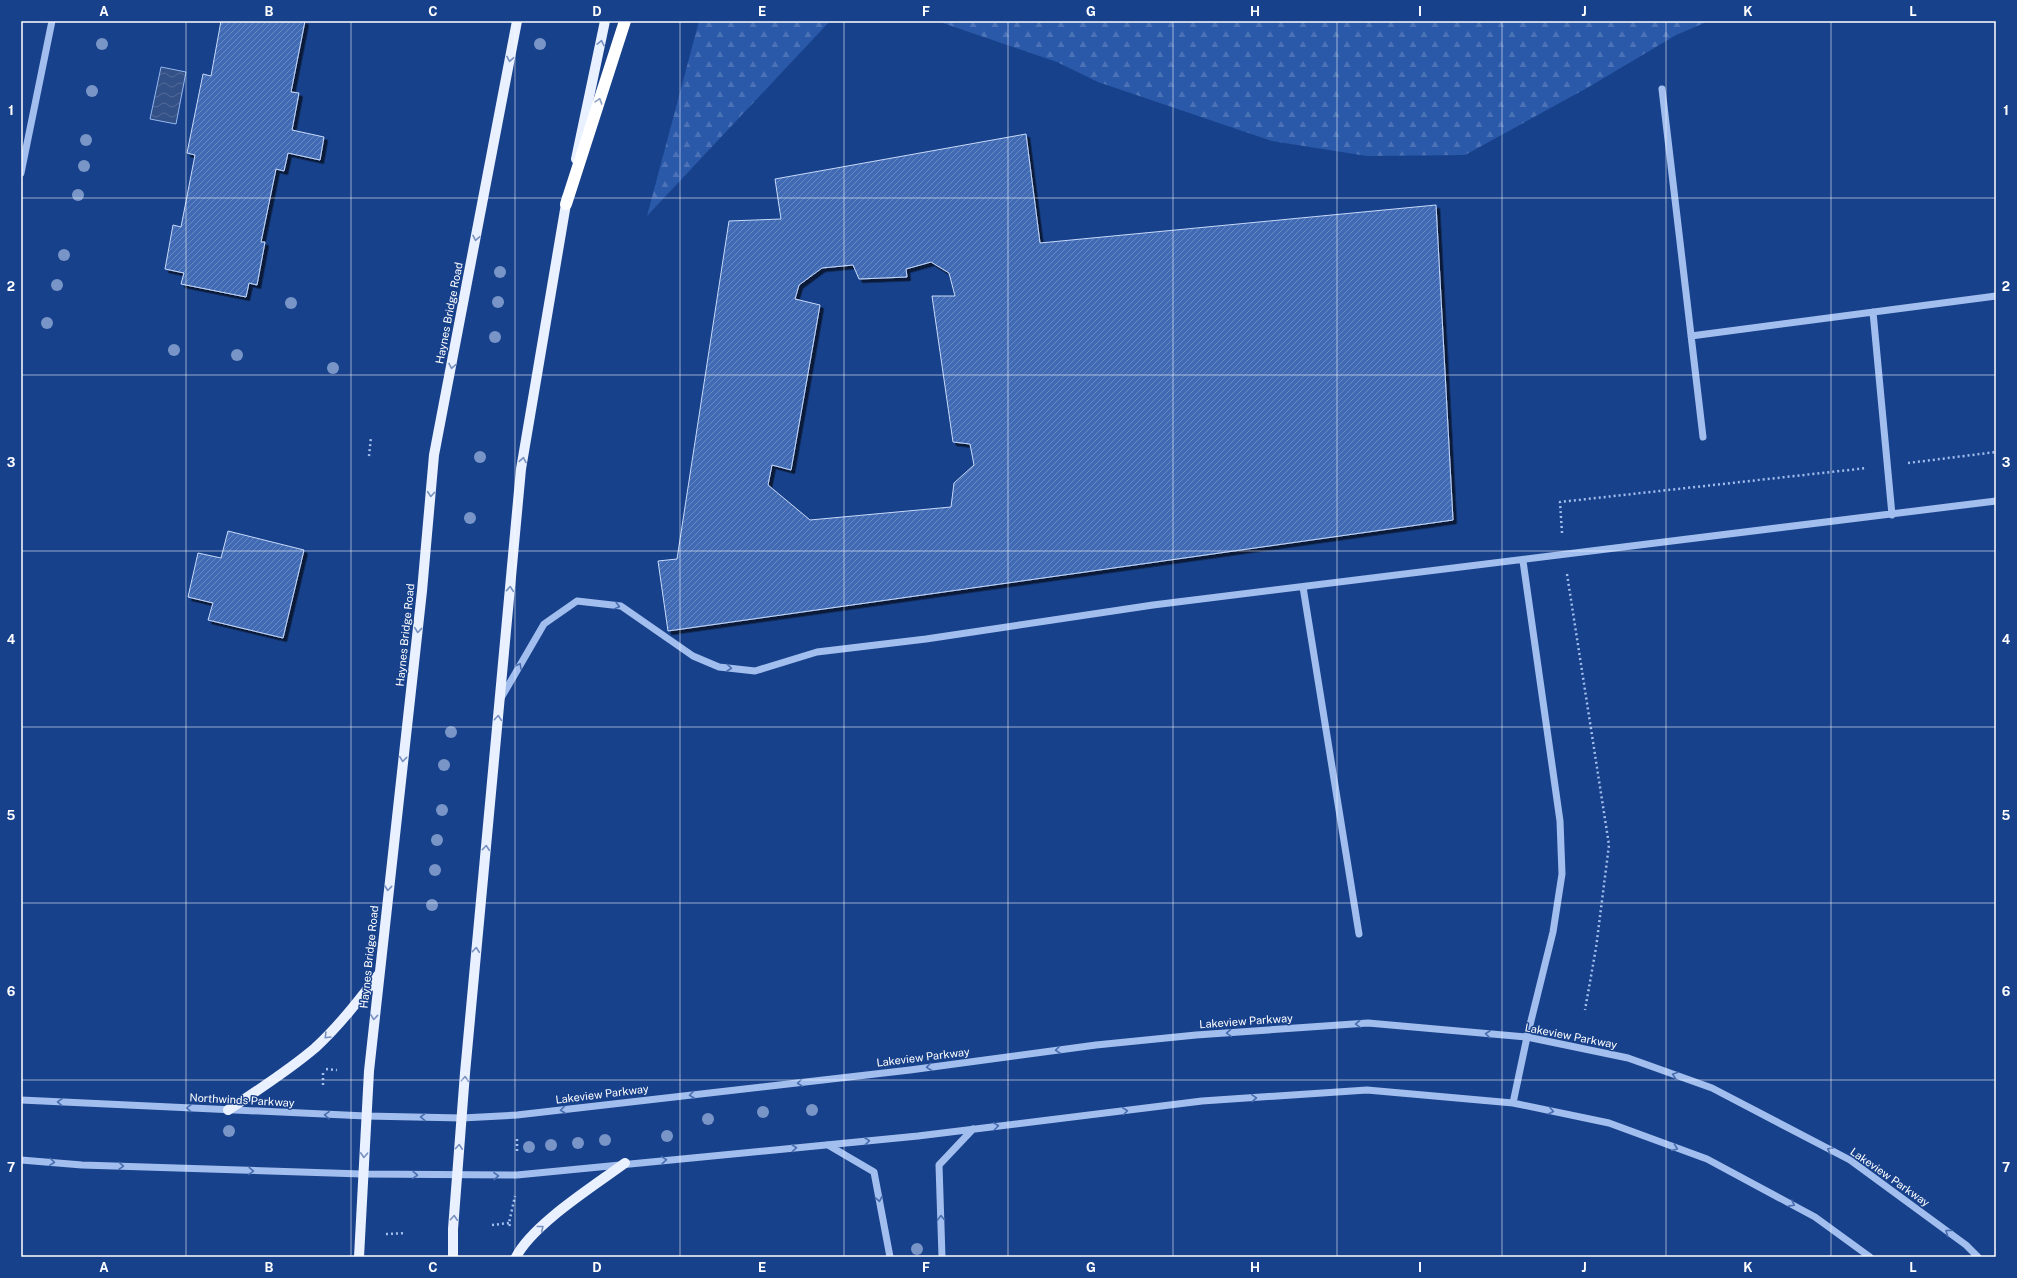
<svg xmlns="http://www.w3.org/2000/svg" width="2017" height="1278" viewBox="0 0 2017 1278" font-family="'Public Sans',sans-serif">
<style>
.forest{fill:url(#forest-firs)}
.water{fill:url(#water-waves);stroke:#95b8f0}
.building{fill:url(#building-hatch);stroke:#c8dafa;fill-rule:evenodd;filter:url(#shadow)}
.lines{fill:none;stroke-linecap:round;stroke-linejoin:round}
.path{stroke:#a2beee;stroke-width:2.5;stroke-dasharray:2 3;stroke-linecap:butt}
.minor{stroke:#a2beee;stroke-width:7}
.major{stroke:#e9f0ff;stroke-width:10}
.highway{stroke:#fff;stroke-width:12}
.tree{fill:#7995c8}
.oneway{stroke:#7690bf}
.oneway2{stroke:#8ca0c5}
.oneway3{stroke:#486dae}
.grid{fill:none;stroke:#fff;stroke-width:1;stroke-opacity:0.55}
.labels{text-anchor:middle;stroke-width:3;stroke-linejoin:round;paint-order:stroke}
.street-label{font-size:11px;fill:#fff;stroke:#18418b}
.neatline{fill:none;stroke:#fff;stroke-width:1.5}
.grid-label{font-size:13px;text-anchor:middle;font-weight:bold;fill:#fff}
</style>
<defs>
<pattern id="forest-firs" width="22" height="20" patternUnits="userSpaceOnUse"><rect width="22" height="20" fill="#2b59a9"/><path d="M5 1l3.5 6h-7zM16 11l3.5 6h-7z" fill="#4b72b6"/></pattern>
<pattern id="water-waves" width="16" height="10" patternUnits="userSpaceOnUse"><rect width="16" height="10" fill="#335087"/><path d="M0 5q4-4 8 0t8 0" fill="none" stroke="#526a99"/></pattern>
<pattern id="building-hatch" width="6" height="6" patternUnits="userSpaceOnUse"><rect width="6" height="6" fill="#416ab3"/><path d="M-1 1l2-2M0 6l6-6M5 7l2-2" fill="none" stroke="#6788c2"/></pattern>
<filter id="shadow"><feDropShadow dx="3.5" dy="3.5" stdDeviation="0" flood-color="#0009"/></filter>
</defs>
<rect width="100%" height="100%" fill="#18418b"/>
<!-- forest -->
<path class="forest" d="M 699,21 L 830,21 L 647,216 Z
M 937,21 L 1709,21 L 1676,35 L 1587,88 L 1465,155 L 1367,156 L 1272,141 L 1098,82 L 1057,62 Z"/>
<!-- water -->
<path class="water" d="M 161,67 L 186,72 L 176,124 L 150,119 Z"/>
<!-- building -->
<path class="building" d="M 221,21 L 305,21 L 291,92 L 299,93 L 292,130 L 324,137 L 320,160 L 288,153 L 284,171 L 276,169 L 261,242 L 265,242 L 257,285 L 249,283 L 246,297 L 181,284 L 184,273 L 165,269 L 173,225 L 181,227 L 195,155 L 187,153 L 203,74 L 211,76 Z
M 1026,134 L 1040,243 L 1436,205 L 1453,520 L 668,631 L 658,561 L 677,559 L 729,221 L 781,219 L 775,179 ZM 931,262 L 949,273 L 955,296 L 932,296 L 953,442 L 970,444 L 974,465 L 954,483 L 951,507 L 810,520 L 768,485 L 772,465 L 791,470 L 820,305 L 795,299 L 799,285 L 822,268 L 853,265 L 859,279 L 907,277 L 906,269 Z
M 228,531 L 304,550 L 283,638 L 208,620 L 213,603 L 188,597 L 198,553 L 221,558 Z"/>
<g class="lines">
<!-- path -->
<path class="path" d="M 369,456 L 371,437
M 1908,463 L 1996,452
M 1562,533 L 1560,502 L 1867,468
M 1567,574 L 1609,845 L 1596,948 L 1585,1010
M 326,1069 L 337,1070
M 323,1085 L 323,1070
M 517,1151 L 517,1138
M 492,1225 L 509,1223
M 510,1226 L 509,1223 L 515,1196
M 386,1234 L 406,1233"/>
<!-- minor -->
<path class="minor" d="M 1662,89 L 1703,437
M 21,173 L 52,21
M 1873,312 L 1892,515
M 1691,336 L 1996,296
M 1303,587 L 1359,934
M 501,698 L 544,624 L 577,601 L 621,606 L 693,656 L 719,667 L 755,671 L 817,652 L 926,639 L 1153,605 L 1996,501
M 21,1100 L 366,1116 L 462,1118 L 517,1115 L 910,1070 L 1096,1045 L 1196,1035 L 1368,1023 L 1527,1037 L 1628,1058 L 1712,1088 L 1850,1160 L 1966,1245 L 1978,1257
M 1513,1103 L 1527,1037 L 1553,932 L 1562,874 L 1560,821 L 1523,561
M 828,1145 L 874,1172 L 890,1257
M 21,1160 L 82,1165 L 362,1174 L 517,1175 L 918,1136 L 1202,1101 L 1367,1090 L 1513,1103 L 1609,1123 L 1707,1159 L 1815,1217 L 1870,1257
M 942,1257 L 939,1165 L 973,1129"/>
<!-- major -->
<path class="major" d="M 576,159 L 605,21
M 228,1110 C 258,1090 288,1071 315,1048 C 339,1026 359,1000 379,974
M 359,1257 L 369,1071 L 422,591 L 434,455 L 517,21
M 453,1257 L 453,1229 L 465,1073 L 521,469 L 567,198
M 516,1257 C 533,1224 594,1186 625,1163"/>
<!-- highway -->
<path class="highway" d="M 566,204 L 625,21"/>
</g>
<!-- trees -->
<g class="tree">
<circle cx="102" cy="44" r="6"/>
<circle cx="540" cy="44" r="6"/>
<circle cx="92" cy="91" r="6"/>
<circle cx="86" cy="140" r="6"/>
<circle cx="84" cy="166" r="6"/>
<circle cx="78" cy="195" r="6"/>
<circle cx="64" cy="255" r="6"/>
<circle cx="500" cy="272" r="6"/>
<circle cx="57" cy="285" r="6"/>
<circle cx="498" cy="302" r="6"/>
<circle cx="291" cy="303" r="6"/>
<circle cx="47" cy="323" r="6"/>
<circle cx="495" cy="337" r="6"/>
<circle cx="174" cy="350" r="6"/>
<circle cx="237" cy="355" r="6"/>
<circle cx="333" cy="368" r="6"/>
<circle cx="480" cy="457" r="6"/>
<circle cx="470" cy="518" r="6"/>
<circle cx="451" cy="732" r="6"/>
<circle cx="444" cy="765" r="6"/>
<circle cx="442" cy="810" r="6"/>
<circle cx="437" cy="840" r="6"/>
<circle cx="435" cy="870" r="6"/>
<circle cx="432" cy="905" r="6"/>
<circle cx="812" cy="1110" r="6"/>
<circle cx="763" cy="1112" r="6"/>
<circle cx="708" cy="1119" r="6"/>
<circle cx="229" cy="1131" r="6"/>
<circle cx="667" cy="1136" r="6"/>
<circle cx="605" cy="1140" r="6"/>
<circle cx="578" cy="1143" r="6"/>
<circle cx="551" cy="1145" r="6"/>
<circle cx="529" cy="1147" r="6"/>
<circle cx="917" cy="1249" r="6"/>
</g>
<!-- one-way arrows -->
<defs><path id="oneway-chevron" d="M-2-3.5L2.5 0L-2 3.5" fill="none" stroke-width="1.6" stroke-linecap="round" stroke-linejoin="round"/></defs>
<g class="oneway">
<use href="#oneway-chevron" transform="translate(601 43) rotate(-78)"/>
<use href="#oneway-chevron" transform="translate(510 59) rotate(101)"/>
<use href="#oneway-chevron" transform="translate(476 238) rotate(101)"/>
<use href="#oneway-chevron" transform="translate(452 366) rotate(101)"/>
<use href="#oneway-chevron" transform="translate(523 460) rotate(-80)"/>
<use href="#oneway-chevron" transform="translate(431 494) rotate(95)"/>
<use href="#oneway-chevron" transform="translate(510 589) rotate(-85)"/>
<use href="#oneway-chevron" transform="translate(418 630) rotate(96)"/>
<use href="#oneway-chevron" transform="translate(498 718) rotate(-85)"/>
<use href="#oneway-chevron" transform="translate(403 759) rotate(96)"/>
<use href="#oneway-chevron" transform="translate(486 848) rotate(-85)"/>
<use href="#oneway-chevron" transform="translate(388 888) rotate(96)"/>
<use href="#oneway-chevron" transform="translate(476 950) rotate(-85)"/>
<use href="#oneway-chevron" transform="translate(374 1017) rotate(96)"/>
<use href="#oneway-chevron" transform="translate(327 1036) rotate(134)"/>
<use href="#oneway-chevron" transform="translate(465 1079) rotate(-86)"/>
<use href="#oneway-chevron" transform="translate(459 1147) rotate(-86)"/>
<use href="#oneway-chevron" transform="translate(364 1155) rotate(93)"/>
<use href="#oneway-chevron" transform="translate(454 1218) rotate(-86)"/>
<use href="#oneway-chevron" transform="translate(541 1228) rotate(-39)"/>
</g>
<use class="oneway2" href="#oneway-chevron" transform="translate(599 101) rotate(-72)"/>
<g class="oneway3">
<use href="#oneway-chevron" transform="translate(617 606) rotate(15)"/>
<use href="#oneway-chevron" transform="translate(519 666) rotate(-60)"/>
<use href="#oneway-chevron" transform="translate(729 668) rotate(6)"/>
<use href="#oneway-chevron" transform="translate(1358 1024) rotate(176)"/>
<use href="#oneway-chevron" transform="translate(1229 1033) rotate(176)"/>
<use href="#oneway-chevron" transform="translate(1488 1034) rotate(-175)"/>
<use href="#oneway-chevron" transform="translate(1058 1050) rotate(172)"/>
<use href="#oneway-chevron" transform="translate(929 1067) rotate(172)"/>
<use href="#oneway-chevron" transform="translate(1675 1075) rotate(-161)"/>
<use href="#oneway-chevron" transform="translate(800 1083) rotate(173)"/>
<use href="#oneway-chevron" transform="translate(692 1095) rotate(173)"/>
<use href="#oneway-chevron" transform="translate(1254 1098) rotate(-4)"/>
<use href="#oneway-chevron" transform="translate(60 1102) rotate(-177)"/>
<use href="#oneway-chevron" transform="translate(189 1108) rotate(-177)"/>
<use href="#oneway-chevron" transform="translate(563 1110) rotate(173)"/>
<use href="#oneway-chevron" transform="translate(1125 1111) rotate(-7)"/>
<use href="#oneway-chevron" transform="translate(1551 1111) rotate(12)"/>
<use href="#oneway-chevron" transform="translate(327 1115) rotate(-178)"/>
<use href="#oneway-chevron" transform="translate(423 1117) rotate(-179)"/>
<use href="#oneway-chevron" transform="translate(996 1126) rotate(-7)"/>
<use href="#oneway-chevron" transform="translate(867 1141) rotate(-6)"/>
<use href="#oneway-chevron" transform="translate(794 1148) rotate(-5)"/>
<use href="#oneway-chevron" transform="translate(1675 1148) rotate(21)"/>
<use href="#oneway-chevron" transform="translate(1830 1150) rotate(-152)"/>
<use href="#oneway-chevron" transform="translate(664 1160) rotate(-5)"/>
<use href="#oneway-chevron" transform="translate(52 1162) rotate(5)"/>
<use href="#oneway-chevron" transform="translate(121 1166) rotate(2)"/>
<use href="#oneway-chevron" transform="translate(251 1171) rotate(2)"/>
<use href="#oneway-chevron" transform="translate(415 1175) rotate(1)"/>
<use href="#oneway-chevron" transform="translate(496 1176) rotate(-1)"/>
<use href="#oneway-chevron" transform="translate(879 1199) rotate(80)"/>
<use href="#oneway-chevron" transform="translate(1792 1204) rotate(28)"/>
<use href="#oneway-chevron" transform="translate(941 1218) rotate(-91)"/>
<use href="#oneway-chevron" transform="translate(1948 1232) rotate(-144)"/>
</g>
<!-- grid -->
<path class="grid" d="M 186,21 L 186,1257M 351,21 L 351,1257M 515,21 L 515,1257M 680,21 L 680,1257M 844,21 L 844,1257M 1008,21 L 1008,1257M 1173,21 L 1173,1257M 1337,21 L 1337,1257M 1502,21 L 1502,1257M 1666,21 L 1666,1257M 1831,21 L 1831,1257M 21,198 L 1996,198M 21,375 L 1996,375M 21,551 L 1996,551M 21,727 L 1996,727M 21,903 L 1996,903M 21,1080 L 1996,1080"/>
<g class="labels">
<!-- street labels -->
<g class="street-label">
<text transform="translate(449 313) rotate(-79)" y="4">Haynes Bridge Road</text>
<text transform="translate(405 635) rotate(-84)" y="4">Haynes Bridge Road</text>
<text transform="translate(369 957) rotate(-84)" y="4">Haynes Bridge Road</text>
<text transform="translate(1246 1021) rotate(-4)" y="4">Lakeview Parkway</text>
<text transform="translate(1571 1036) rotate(11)" y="4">Lakeview Parkway</text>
<text transform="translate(923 1057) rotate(-7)" y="4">Lakeview Parkway</text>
<text transform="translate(602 1094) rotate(-7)" y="4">Lakeview Parkway</text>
<text transform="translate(242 1100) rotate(3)" y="4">Northwinds Parkway</text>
<text transform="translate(1890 1177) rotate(35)" y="4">Lakeview Parkway</text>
</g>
</g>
<!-- border -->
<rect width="2017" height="1278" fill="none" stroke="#18418b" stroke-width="44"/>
<rect x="22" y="22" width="1973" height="1234" class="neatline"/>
<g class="grid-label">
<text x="104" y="16">A</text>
<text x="269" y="16">B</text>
<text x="433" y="16">C</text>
<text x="597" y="16">D</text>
<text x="762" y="16">E</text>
<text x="926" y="16">F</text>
<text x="1091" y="16">G</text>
<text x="1255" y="16">H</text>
<text x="1420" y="16">I</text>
<text x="1584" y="16">J</text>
<text x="1748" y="16">K</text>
<text x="1913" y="16">L</text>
<text x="11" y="115">1</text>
<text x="2006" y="115">1</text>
<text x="11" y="291">2</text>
<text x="2006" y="291">2</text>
<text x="11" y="467">3</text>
<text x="2006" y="467">3</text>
<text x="11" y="644">4</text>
<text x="2006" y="644">4</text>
<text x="11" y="820">5</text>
<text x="2006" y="820">5</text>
<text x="11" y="996">6</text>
<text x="2006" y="996">6</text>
<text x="11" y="1172">7</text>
<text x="2006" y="1172">7</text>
<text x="104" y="1272">A</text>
<text x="269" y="1272">B</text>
<text x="433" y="1272">C</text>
<text x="597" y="1272">D</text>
<text x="762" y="1272">E</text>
<text x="926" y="1272">F</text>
<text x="1091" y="1272">G</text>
<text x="1255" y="1272">H</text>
<text x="1420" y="1272">I</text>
<text x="1584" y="1272">J</text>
<text x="1748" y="1272">K</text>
<text x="1913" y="1272">L</text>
</g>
</svg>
